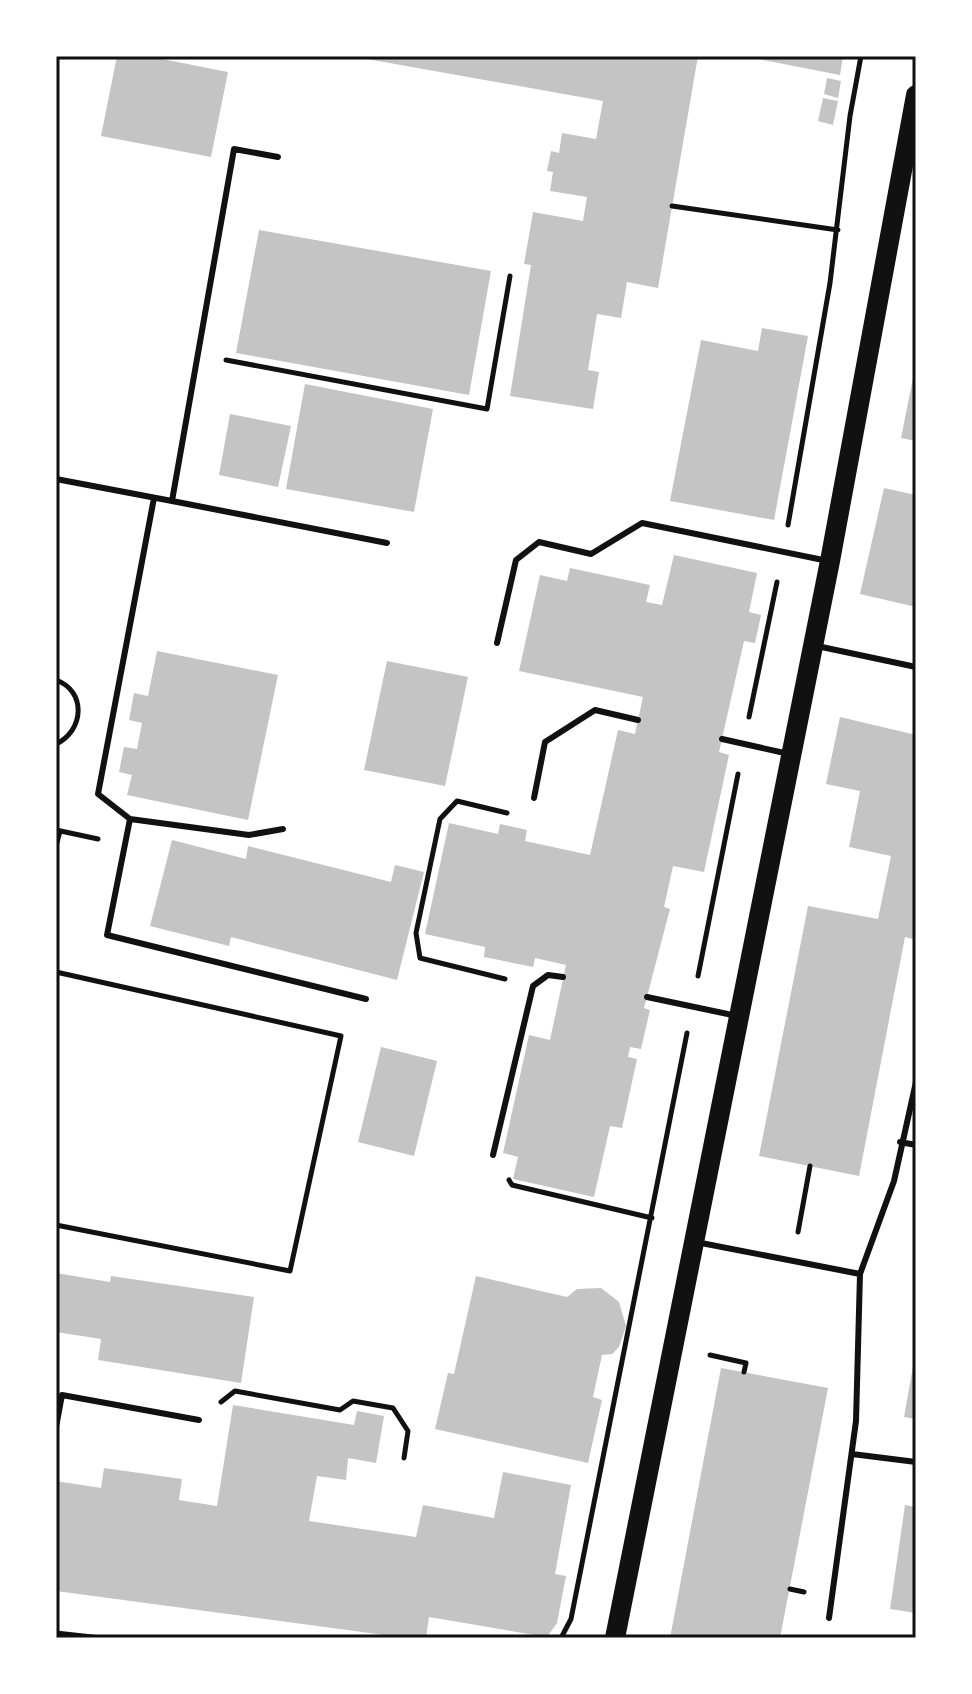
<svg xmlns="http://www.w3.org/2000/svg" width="972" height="1694" viewBox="0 0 972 1694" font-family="Helvetica,sans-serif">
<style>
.building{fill:#c4c4c4}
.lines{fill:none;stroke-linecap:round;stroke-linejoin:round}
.path{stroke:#111;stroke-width:5}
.service{stroke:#111;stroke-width:6}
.primary{stroke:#111;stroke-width:20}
.neatline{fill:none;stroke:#111;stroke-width:3}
</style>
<rect width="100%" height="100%" fill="#fff"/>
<!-- building -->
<path class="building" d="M 117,56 L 147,56 L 228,72 L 211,157 L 101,136 Z
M 350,56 L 698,56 L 658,288 L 627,282 L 621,318 L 597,314 L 588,370 L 599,372 L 593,409 L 510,396 L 531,265 L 524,264 L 533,212 L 583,221 L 587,197 L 550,191 L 553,172 L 547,171 L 551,151 L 559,153 L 562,133 L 596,139 L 603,101 Z
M 743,56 L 843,56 L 840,75 Z
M 827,78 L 841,81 L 838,98 L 824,94 Z
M 823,98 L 838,101 L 833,125 L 818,121 Z
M 259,230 L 491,271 L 469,395 L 236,353 Z
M 762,328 L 808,336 L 774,520 L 670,501 L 701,340 L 758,351 Z
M 915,368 L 916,368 L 916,441 L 901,438 Z
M 305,384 L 433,409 L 414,512 L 286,489 Z
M 230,414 L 291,426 L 278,487 L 219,475 Z
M 884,488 L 916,495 L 916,607 L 860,594 Z
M 674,555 L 757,573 L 749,612 L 761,615 L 755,643 L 744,641 L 719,752 L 729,755 L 704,872 L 673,866 L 664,907 L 670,909 L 644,1008 L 650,1010 L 641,1049 L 630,1047 L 628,1057 L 637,1059 L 622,1128 L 610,1126 L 594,1197 L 513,1179 L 518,1157 L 503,1153 L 529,1035 L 550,1040 L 566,965 L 535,958 L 533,967 L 484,957 L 485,947 L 425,934 L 449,823 L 498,834 L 500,824 L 527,830 L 525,841 L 590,855 L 618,730 L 635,734 L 643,697 L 519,671 L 540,575 L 567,581 L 570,568 L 650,585 L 646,602 L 662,605 Z
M 157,651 L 278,675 L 248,820 L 127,795 L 132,775 L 119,772 L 124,747 L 137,749 L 142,723 L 129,720 L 134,693 L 148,696 Z
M 387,661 L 468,677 L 445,786 L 364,770 Z
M 840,717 L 916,735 L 916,940 L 905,937 L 859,1176 L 759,1156 L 808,906 L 878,919 L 891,856 L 849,847 L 860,791 L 826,784 Z
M 172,840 L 246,859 L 248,846 L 391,882 L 395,865 L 424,872 L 397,980 L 231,937 L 229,946 L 150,926 Z
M 381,1047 L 437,1061 L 414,1156 L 358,1142 Z
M 56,1273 L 110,1282 L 111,1276 L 254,1297 L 241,1383 L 98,1360 L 101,1339 L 56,1332 Z
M 476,1276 L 567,1297 L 577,1289 L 601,1288 L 619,1302 L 626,1326 L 619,1347 L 612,1354 L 602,1355 L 593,1397 L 602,1400 L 588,1463 L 435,1429 L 448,1373 L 454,1374 Z
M 914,1361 L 916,1361 L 916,1419 L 904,1417 Z
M 721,1368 L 828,1388 L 780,1638 L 670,1638 Z
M 233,1405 L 354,1425 L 357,1411 L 384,1416 L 376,1463 L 348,1458 L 346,1480 L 317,1476 L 309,1521 L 416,1537 L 423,1505 L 494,1518 L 503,1472 L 571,1485 L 555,1574 L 566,1576 L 557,1623 L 547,1637 L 429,1617 L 426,1638 L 407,1638 L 56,1591 L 56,1481 L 101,1488 L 104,1468 L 182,1479 L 179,1500 L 217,1506 Z
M 905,1505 L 916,1507 L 916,1613 L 890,1609 Z"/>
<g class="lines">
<!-- path -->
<path class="path" d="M 672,206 L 838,230
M 226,360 L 487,409 L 510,276
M 788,525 L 830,283 L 850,116 L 861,56
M 56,680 C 87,691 84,731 56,744
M 749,717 L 777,582
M 56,830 L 98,839
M 56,846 L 60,831
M 56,972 L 341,1036 L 290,1271 L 56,1225
M 698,976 L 738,774
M 505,979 L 420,958 L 416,933 L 440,819 L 457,801 L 507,813
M 509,1180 L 512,1185 L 652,1218
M 798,1232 L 810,1166
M 710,1355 L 746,1363 L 744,1372
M 221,1402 L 235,1391 L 340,1410 L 353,1401 L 393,1408 L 408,1431 L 404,1458
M 790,1589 L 804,1592
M 56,1633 L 101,1638
M 561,1638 L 571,1619 L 687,1033"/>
<!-- service -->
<path class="service" d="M 56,479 L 172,501 L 234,149 L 278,157
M 154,498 L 98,794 L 130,819 L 107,935 L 366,999
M 172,501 L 387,543
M 497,643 L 516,560 L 539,542 L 591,554 L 642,523 L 828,561
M 817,646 L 916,667
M 722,739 L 789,754
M 534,798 L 545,742 L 595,710 L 638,720
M 130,819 L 249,835 L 283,829
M 647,997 L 737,1016
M 900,1142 L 916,1145
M 493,1155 L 533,986 L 548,975 L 563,977
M 696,1242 L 860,1274 L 856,1421 L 829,1618
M 860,1274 L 894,1181 L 916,1082
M 56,1427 L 62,1395 L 199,1420
M 852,1454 L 916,1462"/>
<!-- primary -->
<path class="primary" d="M 615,1638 L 830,561 L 916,95"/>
</g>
<!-- border -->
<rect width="972" height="1694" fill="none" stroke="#ffffff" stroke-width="116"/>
<rect x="58" y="58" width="856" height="1578" class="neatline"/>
</svg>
